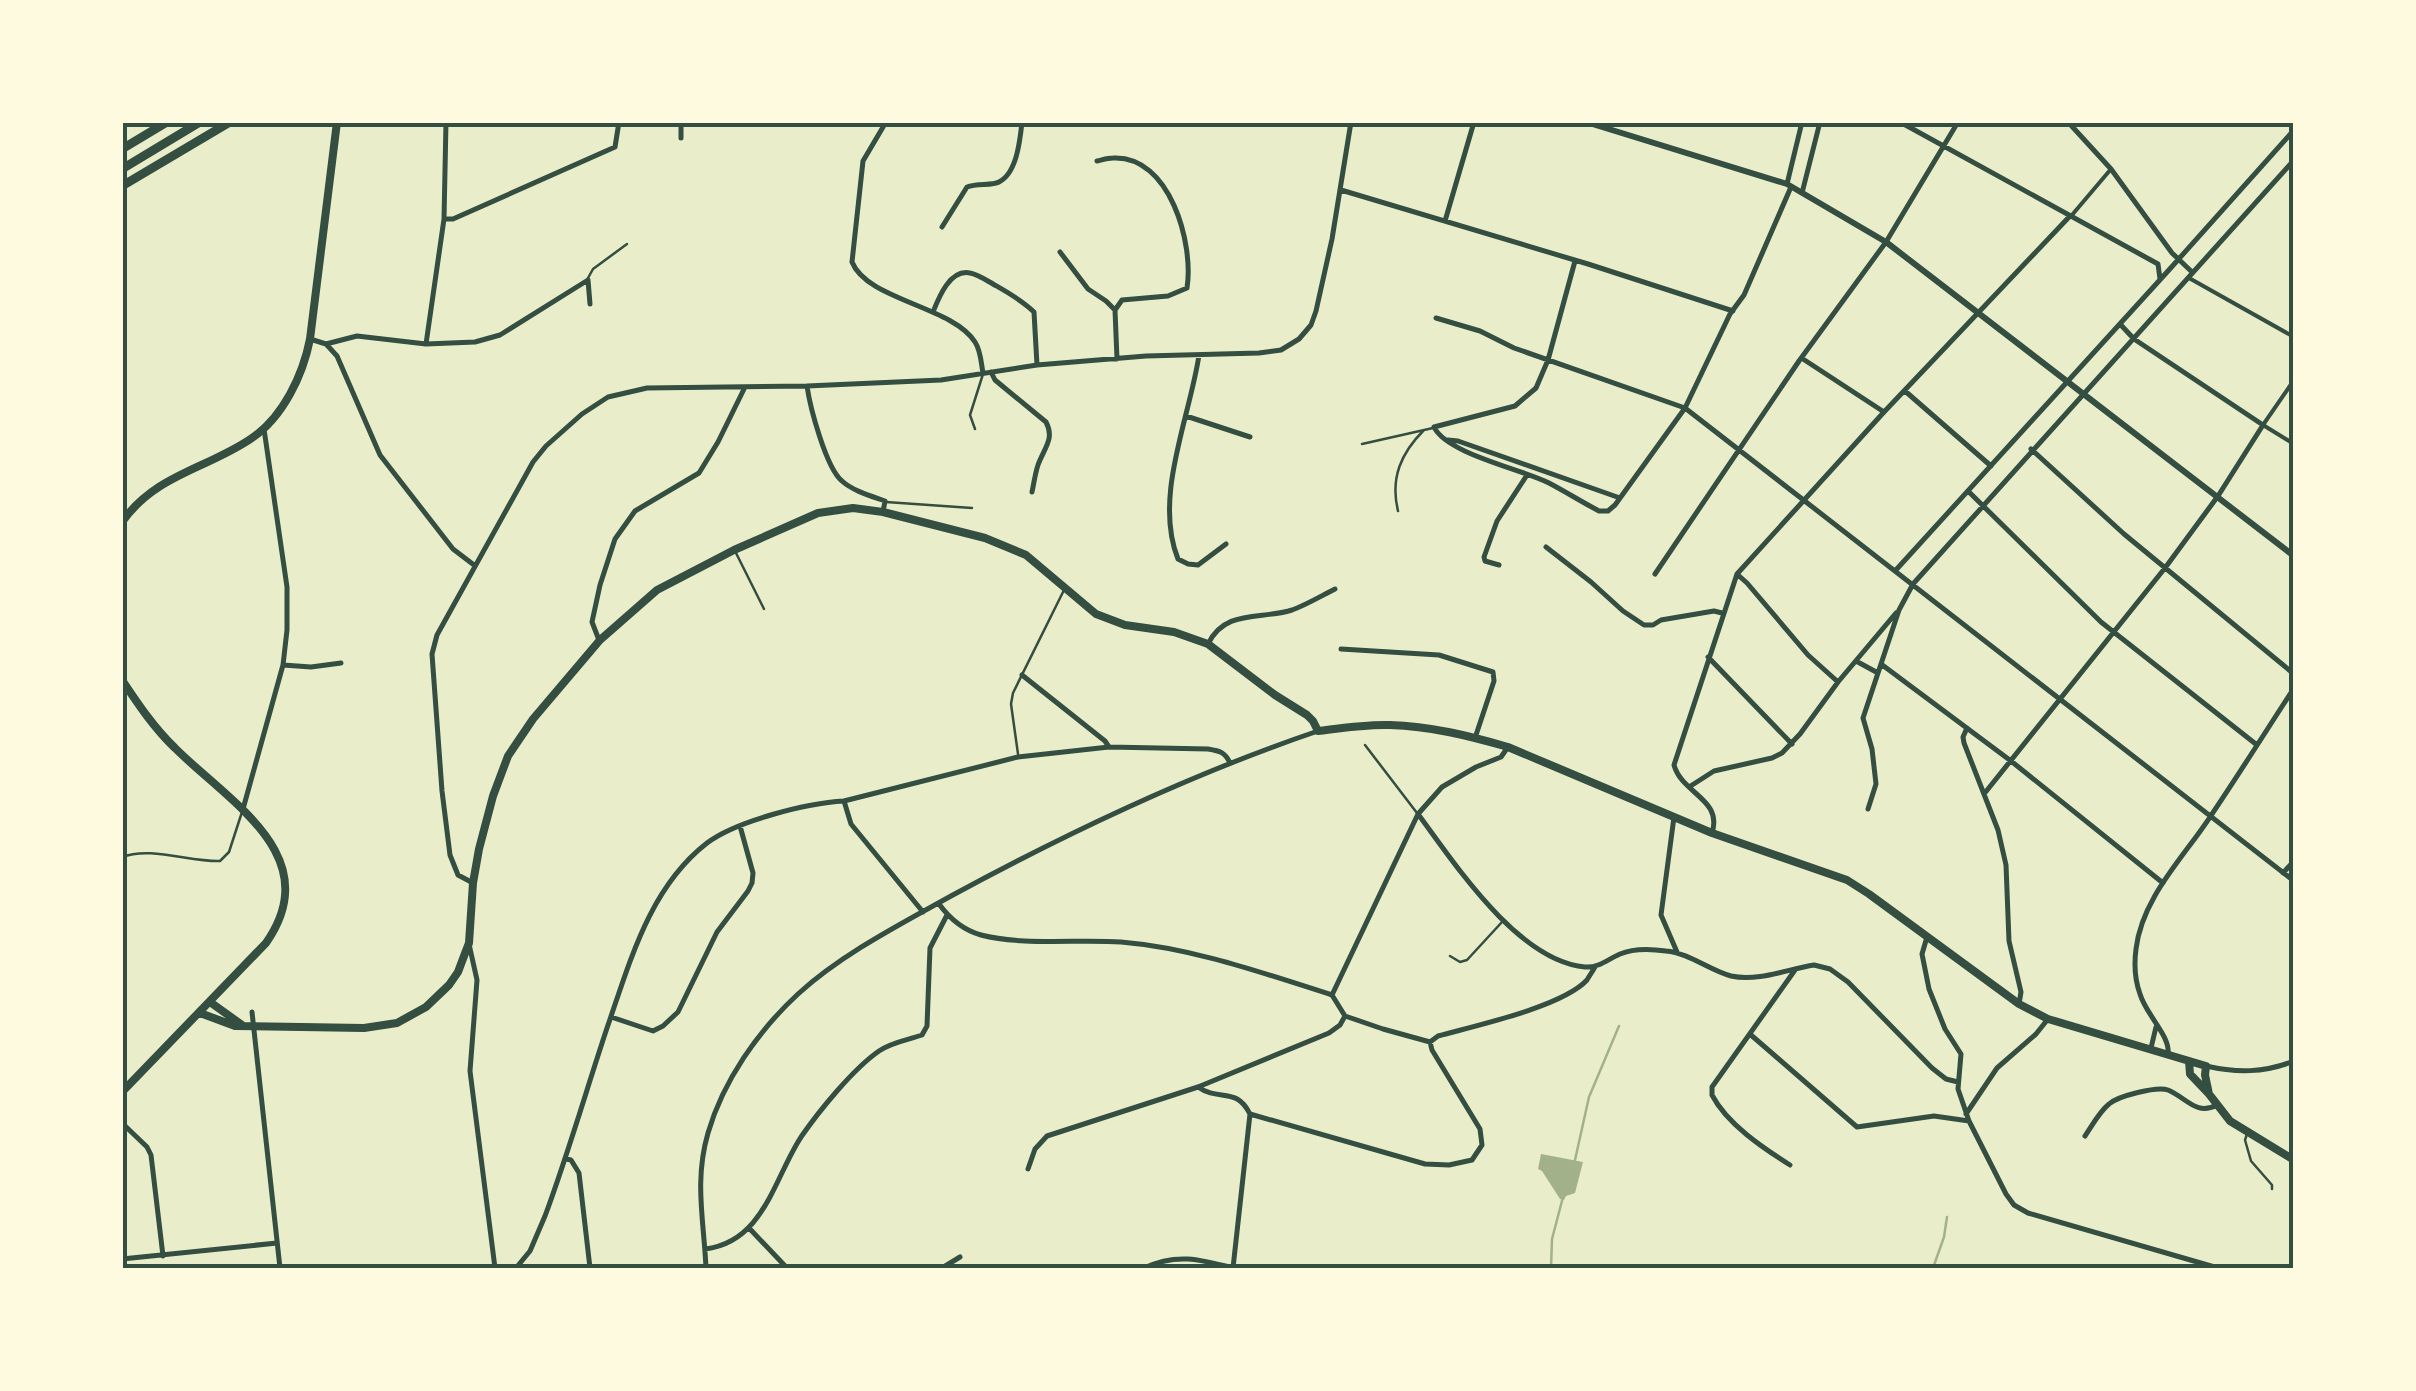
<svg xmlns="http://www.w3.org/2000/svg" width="2416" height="1391" viewBox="0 0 2416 1391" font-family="Inter,sans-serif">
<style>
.water{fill:#a3b18a}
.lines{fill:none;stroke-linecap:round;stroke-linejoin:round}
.stream{stroke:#a3b18a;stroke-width:2.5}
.service{stroke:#344e41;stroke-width:2.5}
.pedestrian{stroke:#344e41;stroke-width:4}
.minor{stroke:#344e41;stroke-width:5}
.tertiary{stroke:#344e41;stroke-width:6}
.secondary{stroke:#344e41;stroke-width:8}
.motorway{stroke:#344e41;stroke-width:9}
.neatline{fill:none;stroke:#344e41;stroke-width:4}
</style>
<rect width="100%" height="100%" fill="#e9edc9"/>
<!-- water -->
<path class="water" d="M 1541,1154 L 1583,1162 L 1575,1193 L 1566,1196 L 1564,1200 L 1560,1199 L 1542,1171 L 1538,1169 Z"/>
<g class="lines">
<!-- stream -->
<path class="stream" d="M 1575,1160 L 1589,1097 L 1619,1026
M 1551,1268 L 1552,1239 L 1563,1197
M 1933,1268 L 1944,1237 L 1947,1217"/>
<!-- service -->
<path class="service" d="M 588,278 L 593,269 L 627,244
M 975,429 L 970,415 L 983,374
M 1362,444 L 1433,428
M 886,502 L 972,508
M 1398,511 C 1390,478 1401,453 1424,430
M 735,551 L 764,609
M 1365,745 L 1417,813
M 1018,754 L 1011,704 L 1013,693 L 1064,590
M 122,857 C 150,846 190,862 220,861 L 229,852 L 242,812
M 1450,956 L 1460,962 L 1467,960 L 1502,922
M 2247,1134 L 2245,1140 L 2251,1161 L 2272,1185 L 2272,1189"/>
<!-- pedestrian -->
<path class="pedestrian" d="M 2072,215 L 2111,169
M 2189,278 L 2294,337
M 2294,380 L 2263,425 L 2294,444"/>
<!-- minor -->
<path class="minor" d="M 681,122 L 681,138
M 886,122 L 863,161 L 852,262 C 867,300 952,306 975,342 C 981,351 981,363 983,373
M 1900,122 L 2158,264 L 2160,279
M 2068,122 L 2111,169 L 2172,253 L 2192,272
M 1097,161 C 1102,160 1107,158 1113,158 C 1170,155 1194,244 1187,288 L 1168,296 L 1122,300 L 1115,310 L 1117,359
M 1787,184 L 1802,122
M 1341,190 L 1588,264 L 1733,311
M 1802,193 L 1820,122
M 444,219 L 453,219 L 615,147 L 619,122
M 1445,221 L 1474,122
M 942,227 L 967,187 C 977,183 992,186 999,182 C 1017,173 1020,140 1022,122
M 1060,252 L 1088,289 L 1106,301 L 1115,310
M 1575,261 L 1548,360 L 1536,388 L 1515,406 L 1434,427 C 1447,454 1522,469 1549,483 C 1566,492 1582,502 1599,511 L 1608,511 L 1615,505 L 1685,408 L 1730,314 L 1744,295 L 1791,187
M 933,312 C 939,297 950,269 970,273 C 977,274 986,280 993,284 C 1007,292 1022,300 1034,312 L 1037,365
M 1436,318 L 1480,331 L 1514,348 L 1685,408 L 2294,881
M 310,339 L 326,344 L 337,356 L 380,455 L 453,549 L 474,565
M 326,344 L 357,336 L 426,344 L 475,342 L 500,335 L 588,280 L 590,304
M 426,344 L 444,219 L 446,122
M 1199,355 C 1190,417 1153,497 1178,559 L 1188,564 L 1198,565 L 1226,544
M 1803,359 L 1884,412
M 991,372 L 995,380 L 1046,422 C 1055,439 1044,448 1038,465 C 1035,474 1034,483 1032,492
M 807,386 C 810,407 826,468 842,481 C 853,491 871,496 885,501 L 883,512
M 1905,391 L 1991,466
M 1186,416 L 1250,437
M 1448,440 L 1458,441 L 1620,498
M 2031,449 L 2124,534 L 2294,674
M 1968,491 L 2101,622 L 2257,745
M 1546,547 L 1591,582 L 1623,611 L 1644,625 L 1653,625 L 1661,620 L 1714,611 L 1722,613
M 1499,565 L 1485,561 L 1484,557 L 1497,521 L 1527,475
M 1895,571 L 2168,271 L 2294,130
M 1655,574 L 1799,361 L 1886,242 L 1958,122
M 1738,575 L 1747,583 L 1808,655 L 1838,682
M 599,640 L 592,622 L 600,585 L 615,539 L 635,511 L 699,473 L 718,442 L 745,387
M 1208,644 C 1225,609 1260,620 1292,610 C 1306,605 1321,596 1335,589
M 1341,649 L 1439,655 L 1493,672 L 1494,681 L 1475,738
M 1708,657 L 1792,744
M 1856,661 L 1878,673
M 1881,664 L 2011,761 L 2163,883
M 283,665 L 311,667 L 341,663
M 1022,675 L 1105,741 L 1109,747
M 1967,728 L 1963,737 L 1964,743 L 1998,830 L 2006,865 L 2009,941 L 2021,992 L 2019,1004
M 1689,787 L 1714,771 L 1772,758 L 1782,753 L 1800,734 L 1838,682 L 1896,613
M 1984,794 L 2165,568 L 2218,496 L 2263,425 L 2134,339 L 2120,324
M 844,801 L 851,824 L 923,912
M 243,809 L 283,665 L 287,630 L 287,587 L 264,429
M 1868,809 L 1876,784 L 1872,749 L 1863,718 L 1899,610 L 1913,584 L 2294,160
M 1418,814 C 1455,864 1518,961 1585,967 C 1599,968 1608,959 1620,954 C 1634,948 1652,949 1666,951 C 1689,953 1709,970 1731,976 C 1758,982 1788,969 1814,965 L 1830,969 L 1848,982 L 1932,1068 L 1946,1079 L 1958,1082
M 1674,817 L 1661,915 L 1677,952
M 1712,833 C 1723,799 1682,794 1674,765 L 1737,574 L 1884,412 L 2070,216
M 2283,873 L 2294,861
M 473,883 L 458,875 L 450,855 L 442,791 L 432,654 L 437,635 L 533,462 L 546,446 L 582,414 L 608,397 L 647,388 L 807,386 L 941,380 L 1037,365 L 1146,356 L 1259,353 L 1281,350 L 1299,339 L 1311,325 L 1316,311 L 1332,239 L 1351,122
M 939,904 C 950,919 963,930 981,935 C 1023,946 1078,939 1121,942 C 1193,948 1263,973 1332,995
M 1927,937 L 1922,954 L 1929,989 L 1945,1029 L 1961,1054 L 1958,1089 L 1969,1121 L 2006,1194 L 2014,1205 L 2028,1213 L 2218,1268
M 469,944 L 477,980 L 470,1071 L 495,1268
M 1332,995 L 1418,814 L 1442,787 L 1476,767 L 1501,757 L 1508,747
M 252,1012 L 280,1268
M 1345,1016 L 1383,1029 L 1430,1042 L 1438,1036 C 1474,1026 1562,1007 1587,980 C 1588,978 1594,969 1595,967
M 611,1017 L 653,1031 L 663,1026 L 678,1012 L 717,932 L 748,891 L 752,883 L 753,873 L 740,826
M 1751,1035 L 1857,1127 L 1934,1116 L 1969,1121
M 2151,1048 L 2156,1027
M 2168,1055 C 2171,1036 2146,1015 2140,994 C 2135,980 2134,964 2136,949 C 2142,898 2183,858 2210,817 C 2239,774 2266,731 2294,688
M 2206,1066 C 2237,1073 2264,1073 2294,1061
M 1198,1087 C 1219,1102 1236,1086 1250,1114 L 1233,1268
M 1250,1114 L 1425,1164 L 1449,1165 L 1472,1160 L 1482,1145 L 1480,1129 L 1432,1050 L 1430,1042
M 1966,1114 L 1997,1068 L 2036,1034 L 2048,1019
M 122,1123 L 147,1147 L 151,1155 L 163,1256
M 2085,1136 C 2092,1126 2099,1112 2109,1104 C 2118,1096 2157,1086 2168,1090 C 2187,1098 2196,1116 2217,1105
M 566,1159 L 571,1160 L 579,1173 L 590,1268
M 1790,1165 C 1763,1148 1727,1124 1712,1095 L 1712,1087 L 1795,970
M 1028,1169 L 1035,1149 L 1047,1136 L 1198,1087 L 1329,1033 L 1340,1025 L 1345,1016 L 1332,995
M 749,1228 L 787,1268
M 705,1249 C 764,1242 774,1178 801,1137 C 819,1111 853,1069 879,1051 C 892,1042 908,1040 922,1035 L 927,1026 L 930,948 L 947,915
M 122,1259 L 277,1243
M 516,1268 L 530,1251 L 545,1216 C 568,1154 586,1091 607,1028 C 630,962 649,888 707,843 C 736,821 807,803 844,801 L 1018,757 L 1109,747 L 1208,749 C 1220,751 1225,752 1230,763
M 706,1268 C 704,1221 694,1181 708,1133 C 723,1081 758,1031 798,994 C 842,954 899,925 951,896 C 1069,832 1191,774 1318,731
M 942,1268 L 960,1257
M 1144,1268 C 1176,1253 1199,1259 1233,1268"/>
<!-- tertiary -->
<path class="tertiary" d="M 1586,122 L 1787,184 L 1886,242 L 2294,556"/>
<!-- secondary -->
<path class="secondary" d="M 122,522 C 156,474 207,469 252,438 C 283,417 303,375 310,339 L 337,122
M 122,680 C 138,704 154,728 175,748 C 229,802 327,856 266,943 L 122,1092
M 210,1002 L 242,1025
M 200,1013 L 235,1026 L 364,1028 L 397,1023 L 426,1007 L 449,985 L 458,972 L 464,956 L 469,943 L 473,883 L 479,849 L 493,796 L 508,756 L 533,719 L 600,640 L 657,590 L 734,550 L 818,513 L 853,508 L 883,512 L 985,538 L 1026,555 L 1096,614 L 1125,625 L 1174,632 L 1208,644 L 1275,695 L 1307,715 L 1313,721 L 1318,731 C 1342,728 1366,724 1390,725 C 1430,726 1470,736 1508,747 L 1712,833 L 1847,880 L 1869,894 L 2019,1004 L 2048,1019 L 2206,1066 L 2205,1075 L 2209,1094
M 2189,1061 L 2190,1074 L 2209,1094 L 2230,1121 L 2294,1160"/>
<!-- motorway -->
<path class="motorway" d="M 122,149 L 167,122
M 122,169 L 200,122
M 122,186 L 230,122"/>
</g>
<!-- border -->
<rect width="2416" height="1391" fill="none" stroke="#fefae0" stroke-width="250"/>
<rect x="125" y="125" width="2166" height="1141" class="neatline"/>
</svg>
